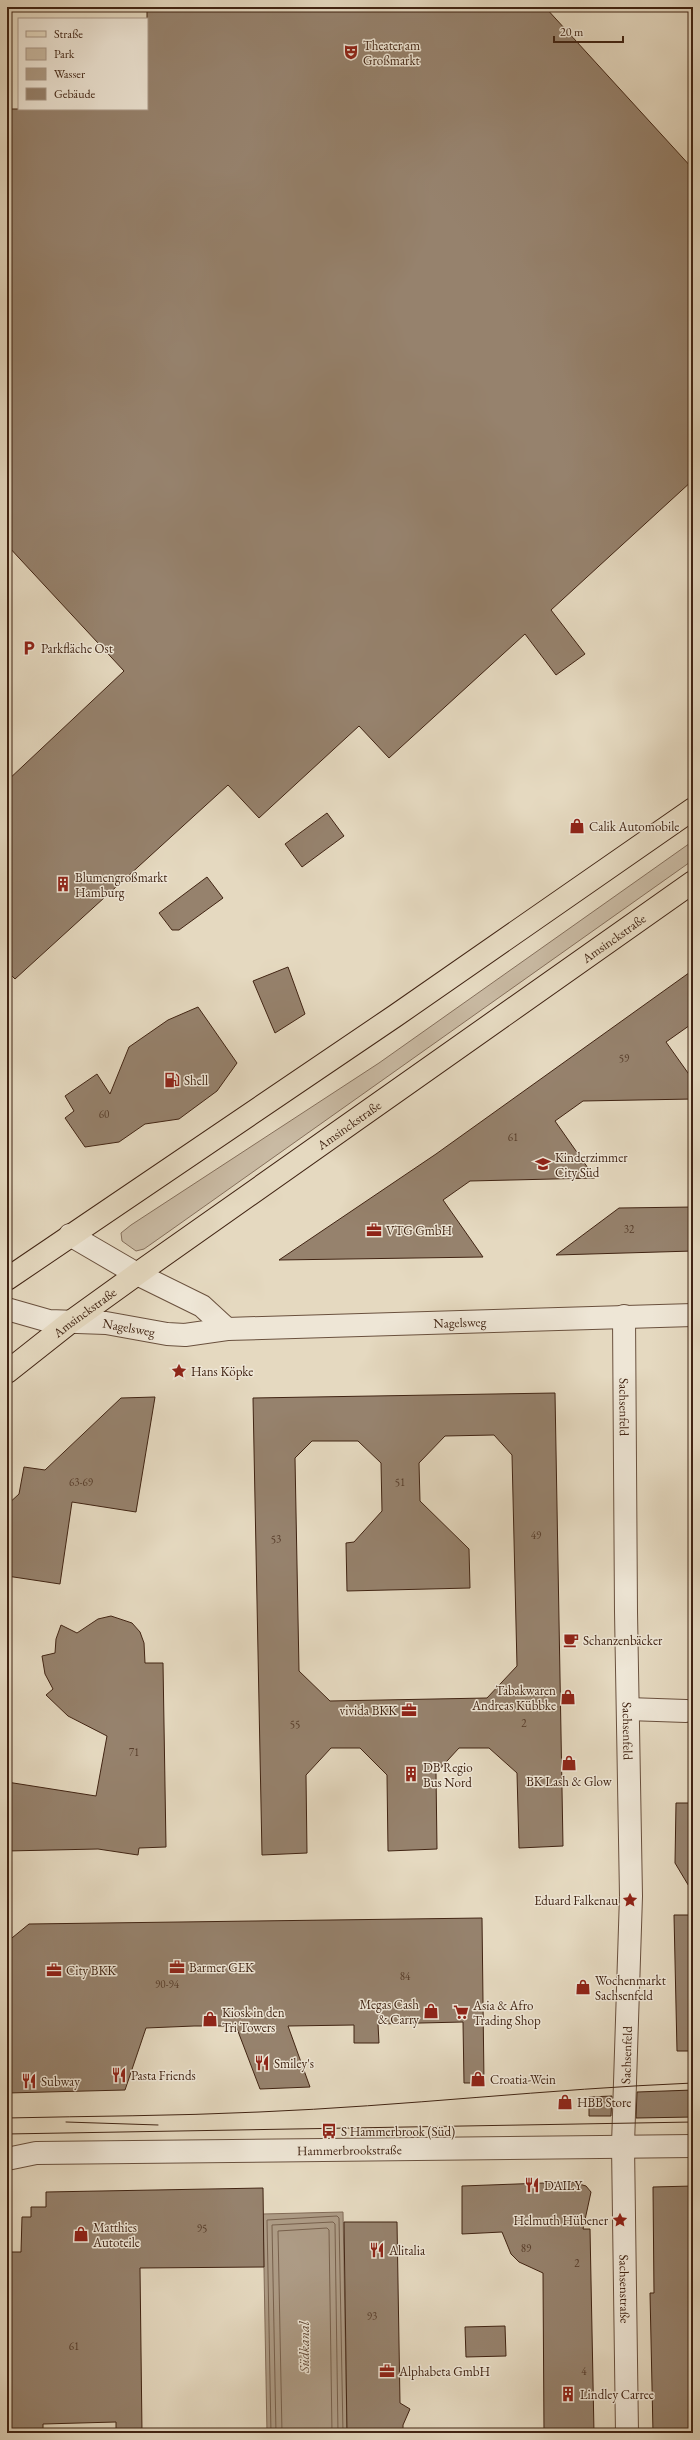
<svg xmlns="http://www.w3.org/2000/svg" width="700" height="2440" viewBox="0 0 700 2440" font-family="'EB Garamond',serif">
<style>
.green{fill:#c9baa3;stroke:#856f5b}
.water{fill:#ad9b85;stroke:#826b57}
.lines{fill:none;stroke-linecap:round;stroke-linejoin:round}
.shore{stroke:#77604c;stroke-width:1}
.building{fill:#96826d;stroke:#412413;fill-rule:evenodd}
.minor-casing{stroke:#6a513e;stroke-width:24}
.major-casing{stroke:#412413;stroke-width:24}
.minor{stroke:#eee6d6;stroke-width:22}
.major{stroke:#e5d9c0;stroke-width:22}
.tram{stroke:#412413;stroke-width:1}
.labels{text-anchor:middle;stroke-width:3;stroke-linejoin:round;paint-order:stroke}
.number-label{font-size:11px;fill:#563c2a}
.poi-label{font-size:13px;fill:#412413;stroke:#eee6d6;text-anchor:start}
.street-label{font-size:13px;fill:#412413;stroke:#eee6d6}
.water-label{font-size:14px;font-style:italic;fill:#614835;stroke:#eee6d6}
</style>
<rect width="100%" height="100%" fill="#e5d9c0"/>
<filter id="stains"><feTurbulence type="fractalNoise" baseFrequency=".005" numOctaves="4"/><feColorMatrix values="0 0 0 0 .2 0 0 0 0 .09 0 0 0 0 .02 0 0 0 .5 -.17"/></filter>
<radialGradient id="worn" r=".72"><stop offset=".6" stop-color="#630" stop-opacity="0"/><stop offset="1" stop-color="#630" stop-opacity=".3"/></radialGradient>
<!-- green -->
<path class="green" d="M 693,841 L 693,860 L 171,1230 L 144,1249 L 136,1251 L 122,1241 L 121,1233 L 131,1225 L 379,1063 Z"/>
<!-- water -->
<path class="water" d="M 343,2212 L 347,2433 L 267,2433 L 263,2214 Z"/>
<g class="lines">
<!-- shore -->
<path class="shore" d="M 271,2433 L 267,2220 L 337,2216 L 339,2218 L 343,2433
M 276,2433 L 272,2225 L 333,2222 L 335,2224 L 338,2433
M 282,2433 L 278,2231 L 327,2228 L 329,2230 L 332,2433"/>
</g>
<!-- building -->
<path class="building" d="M 147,7 L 545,7 L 693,169 L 693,480 L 551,610 L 585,654 L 556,675 L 525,634 L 389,758 L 359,726 L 259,818 L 228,785 L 15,979 L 7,971 L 7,781 L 124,671 L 7,545 L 7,109 L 147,109 Z
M 327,813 L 344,836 L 302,867 L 285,844 Z
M 207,877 L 223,898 L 179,930 L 172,930 L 159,913 Z
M 288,967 L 305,1014 L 275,1033 L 253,981 Z
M 693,970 L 693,1023 L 666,1042 L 693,1080 L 693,1099 L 583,1101 L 555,1121 L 595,1178 L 470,1181 L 443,1200 L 483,1257 L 279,1260 L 436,1154 Z
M 198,1007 L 237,1063 L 217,1091 L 179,1119 L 145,1124 L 119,1142 L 85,1147 L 65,1118 L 74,1111 L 65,1096 L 97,1074 L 110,1094 L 129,1047 L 168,1020 Z
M 693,1207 L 693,1251 L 556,1255 L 619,1208 Z
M 555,1393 L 563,1846 L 519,1848 L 517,1773 L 489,1748 L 459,1748 L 436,1773 L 437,1849 L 388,1851 L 387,1775 L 360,1748 L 331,1748 L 306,1775 L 307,1853 L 262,1855 L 253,1398 ZM 494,1435 L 512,1455 L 517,1666 L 487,1698 L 330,1701 L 299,1671 L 295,1458 L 312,1441 L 358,1441 L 381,1463 L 382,1511 L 354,1542 L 346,1543 L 347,1591 L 470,1588 L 469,1549 L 420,1501 L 419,1463 L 445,1436 Z
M 155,1397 L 136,1512 L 72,1502 L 60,1584 L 7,1576 L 7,1505 L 19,1494 L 24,1467 L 45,1470 L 121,1398 Z
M 111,1616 L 132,1623 L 140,1632 L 144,1643 L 145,1663 L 163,1663 L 166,1847 L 139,1848 L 138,1855 L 98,1849 L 7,1851 L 7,1782 L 96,1796 L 107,1736 L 68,1716 L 46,1695 L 53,1689 L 45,1674 L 42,1656 L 55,1653 L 56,1639 L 61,1625 L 77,1633 L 98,1619 Z
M 676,1803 L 693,1803 L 693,1893 L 675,1863 Z
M 674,1915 L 693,1915 L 693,2051 L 677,2051 Z
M 482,1918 L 484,2083 L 464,2083 L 463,2022 L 378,2024 L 379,2043 L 354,2043 L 354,2025 L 288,2026 L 310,2087 L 260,2089 L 236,2026 L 194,2026 L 146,2028 L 125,2090 L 7,2093 L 7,1942 L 29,1924 Z
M 693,2090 L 693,2117 L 636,2118 L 637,2092 Z
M 612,2096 L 611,2116 L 589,2116 L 589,2097 Z
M 572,2182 L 586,2186 L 591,2192 L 583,2229 L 590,2229 L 594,2433 L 544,2433 L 543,2273 L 519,2262 L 511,2254 L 502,2232 L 462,2234 L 462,2186 Z
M 693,2186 L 693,2433 L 653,2433 L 650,2293 L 654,2293 L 653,2187 Z
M 263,2188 L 264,2267 L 140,2268 L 142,2433 L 116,2433 L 116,2422 L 43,2424 L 43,2433 L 7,2433 L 7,2252 L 21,2252 L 22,2217 L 31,2217 L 31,2207 L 46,2207 L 46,2192 Z
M 344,2222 L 397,2222 L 400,2403 L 410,2409 L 403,2425 L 403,2433 L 347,2433 Z
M 505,2326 L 506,2356 L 466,2357 L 465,2327 Z"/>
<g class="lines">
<!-- minor casing -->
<g class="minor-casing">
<g id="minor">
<path d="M 70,1235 L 137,1274 L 202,1306 L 227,1329"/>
<path id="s1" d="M 7,1309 L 49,1321 L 106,1323 L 167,1334 L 185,1335 L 227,1329 L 693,1315"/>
<path id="s2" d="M 624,1316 L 626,1612 L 631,1896 L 623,2145 L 627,2433"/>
<path d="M 628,1709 L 686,1711"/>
<path id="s3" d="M 7,2159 L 36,2153 L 693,2146"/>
</g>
</g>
<!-- major casing -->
<g class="major-casing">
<g id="major">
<path d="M 7,1279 L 395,1016 L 693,809"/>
<path id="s4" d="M 7,1372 L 69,1323 L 137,1274 L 693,882"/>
</g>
</g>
<!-- minor -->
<use href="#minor" class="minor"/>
<!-- major -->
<use href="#major" class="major"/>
<!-- tram -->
<path class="tram" d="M 7,2118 C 91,2116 175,2116 259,2112 C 404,2106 548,2089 693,2083
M 66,2122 L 158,2125
M 7,2134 L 693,2122"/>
</g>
<!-- icons -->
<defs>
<g id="theatre-bare" transform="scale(1.2)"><path d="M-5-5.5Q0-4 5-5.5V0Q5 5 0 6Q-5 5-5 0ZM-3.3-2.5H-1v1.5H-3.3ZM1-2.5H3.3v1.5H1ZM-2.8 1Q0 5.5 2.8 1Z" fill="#8f2418" stroke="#eee6d6" stroke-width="2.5" paint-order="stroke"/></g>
<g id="parking-bare" transform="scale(1.2)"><path d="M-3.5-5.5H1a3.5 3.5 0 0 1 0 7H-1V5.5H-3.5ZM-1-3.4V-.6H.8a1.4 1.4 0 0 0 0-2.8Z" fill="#8f2418" stroke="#eee6d6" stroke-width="2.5" paint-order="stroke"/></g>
<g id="shop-bare" transform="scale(1.2)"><path d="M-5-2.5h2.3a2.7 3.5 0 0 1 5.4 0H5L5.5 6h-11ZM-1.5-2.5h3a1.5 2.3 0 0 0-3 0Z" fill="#8f2418" stroke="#eee6d6" stroke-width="2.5" paint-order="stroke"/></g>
<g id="building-bare" transform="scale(1.2)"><path d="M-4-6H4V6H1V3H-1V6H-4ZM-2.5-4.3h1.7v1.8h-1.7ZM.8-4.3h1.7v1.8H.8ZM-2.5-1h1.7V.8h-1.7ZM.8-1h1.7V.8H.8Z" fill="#8f2418" stroke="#eee6d6" stroke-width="2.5" paint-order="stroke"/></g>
<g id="fuel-bare" transform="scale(1.2)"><path d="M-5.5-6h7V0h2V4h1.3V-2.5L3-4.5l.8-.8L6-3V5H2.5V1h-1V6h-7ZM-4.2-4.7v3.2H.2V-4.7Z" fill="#8f2418" stroke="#eee6d6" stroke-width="2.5" paint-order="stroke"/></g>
<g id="school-bare" transform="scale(1.2)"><path d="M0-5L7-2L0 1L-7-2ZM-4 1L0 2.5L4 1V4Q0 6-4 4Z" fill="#8f2418" stroke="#eee6d6" stroke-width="2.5" paint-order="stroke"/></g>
<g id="office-bare" transform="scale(1.2)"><path d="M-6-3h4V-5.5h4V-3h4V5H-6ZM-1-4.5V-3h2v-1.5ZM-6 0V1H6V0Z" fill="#8f2418" stroke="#eee6d6" stroke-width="2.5" paint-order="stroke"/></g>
<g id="sight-bare" transform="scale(1.2)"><path d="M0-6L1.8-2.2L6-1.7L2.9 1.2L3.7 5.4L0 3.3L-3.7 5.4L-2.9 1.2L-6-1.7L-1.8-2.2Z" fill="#8f2418" stroke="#eee6d6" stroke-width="2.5" paint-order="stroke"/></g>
<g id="cafe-bare" transform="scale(1.2)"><path d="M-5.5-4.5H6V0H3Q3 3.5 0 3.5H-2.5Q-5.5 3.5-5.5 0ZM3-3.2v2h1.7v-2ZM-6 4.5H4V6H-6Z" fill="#8f2418" stroke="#eee6d6" stroke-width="2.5" paint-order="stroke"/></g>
<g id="supermarket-bare" transform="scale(1.2)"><path d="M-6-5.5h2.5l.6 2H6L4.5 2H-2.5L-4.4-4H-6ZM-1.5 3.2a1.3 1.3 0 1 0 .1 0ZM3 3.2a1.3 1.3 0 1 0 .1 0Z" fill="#8f2418" stroke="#eee6d6" stroke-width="2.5" paint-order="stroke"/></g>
<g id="restaurant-bare" transform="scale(1.2)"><path d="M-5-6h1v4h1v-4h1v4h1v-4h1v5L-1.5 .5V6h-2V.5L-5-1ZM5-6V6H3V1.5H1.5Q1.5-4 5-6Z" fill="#8f2418" stroke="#eee6d6" stroke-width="2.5" paint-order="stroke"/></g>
<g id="bus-bare" transform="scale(1.2)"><path d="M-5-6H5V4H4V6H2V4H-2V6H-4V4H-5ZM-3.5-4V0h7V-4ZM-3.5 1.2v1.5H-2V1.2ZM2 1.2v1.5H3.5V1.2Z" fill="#8f2418" stroke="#eee6d6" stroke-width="2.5" paint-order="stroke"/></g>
</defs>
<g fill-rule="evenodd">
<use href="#theatre-bare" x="351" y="52"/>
<use href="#parking-bare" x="29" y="648"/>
<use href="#shop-bare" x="577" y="826"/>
<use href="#building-bare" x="63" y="884"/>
<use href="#fuel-bare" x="172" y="1080"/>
<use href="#school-bare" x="543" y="1164"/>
<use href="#office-bare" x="374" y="1230"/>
<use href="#sight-bare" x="179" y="1371"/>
<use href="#cafe-bare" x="571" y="1640"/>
<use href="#shop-bare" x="568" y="1697"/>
<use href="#office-bare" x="409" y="1710"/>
<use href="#shop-bare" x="569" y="1763"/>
<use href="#building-bare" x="411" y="1774"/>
<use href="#sight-bare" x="630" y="1900"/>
<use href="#office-bare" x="177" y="1967"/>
<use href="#office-bare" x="54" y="1970"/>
<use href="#shop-bare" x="583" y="1987"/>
<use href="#shop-bare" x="431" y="2011"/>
<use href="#supermarket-bare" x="461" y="2012"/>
<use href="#shop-bare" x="210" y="2019"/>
<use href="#restaurant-bare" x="262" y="2063"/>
<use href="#restaurant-bare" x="119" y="2075"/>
<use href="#shop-bare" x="478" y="2079"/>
<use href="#restaurant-bare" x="29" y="2081"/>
<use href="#shop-bare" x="565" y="2102"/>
<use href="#bus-bare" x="329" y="2131"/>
<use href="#restaurant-bare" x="532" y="2185"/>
<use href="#sight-bare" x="620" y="2220"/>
<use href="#shop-bare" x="81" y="2234"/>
<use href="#restaurant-bare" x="377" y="2250"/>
<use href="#office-bare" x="387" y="2371"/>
<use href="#building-bare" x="568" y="2394"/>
</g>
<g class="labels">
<!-- number labels -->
<g class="number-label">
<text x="624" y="1062">59</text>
<text x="104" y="1118">60</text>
<text x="513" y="1141">61</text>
<text x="629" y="1233">32</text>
<text x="81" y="1486">63-69</text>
<text x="400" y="1486">51</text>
<text x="536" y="1539">49</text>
<text x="276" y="1543">53</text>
<text x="524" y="1727">2</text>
<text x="295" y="1728">55</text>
<text x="134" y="1756">71</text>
<text x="405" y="1980">84</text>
<text x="167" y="1988">90-94</text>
<text x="202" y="2232">95</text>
<text x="526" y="2252">89</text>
<text x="577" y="2267">2</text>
<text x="372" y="2320">93</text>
<text x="74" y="2350">61</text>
<text x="584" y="2375">4</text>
</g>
<!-- poi labels -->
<g class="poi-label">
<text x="363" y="50">Theater am<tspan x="363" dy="15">Großmarkt</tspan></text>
<text x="41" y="653">Parkfläche Ost</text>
<text x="589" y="831">Calik Automobile</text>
<text x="75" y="882">Blumengroßmarkt<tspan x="75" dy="15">Hamburg</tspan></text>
<text x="184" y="1085">Shell</text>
<text x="555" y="1162">Kinderzimmer<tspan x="555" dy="15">City Süd</tspan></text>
<text x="386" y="1235">VTG GmbH</text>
<text x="191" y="1376">Hans Köpke</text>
<text x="583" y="1645">Schanzenbäcker</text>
<text x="556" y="1695" text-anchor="end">Tabakwaren<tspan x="556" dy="15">Andreas Kübbke</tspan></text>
<text x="397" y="1715" text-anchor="end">vivida BKK</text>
<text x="423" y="1772">DB Regio<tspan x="423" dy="15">Bus Nord</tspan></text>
<text x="569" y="1786" text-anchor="middle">BK Lash &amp; Glow</text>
<text x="618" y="1905" text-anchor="end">Eduard Falkenau</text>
<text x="189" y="1972">Barmer GEK</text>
<text x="66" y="1975">City BKK</text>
<text x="595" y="1985">Wochenmarkt<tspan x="595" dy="15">Sachsenfeld</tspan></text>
<text x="419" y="2009" text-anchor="end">Megas Cash<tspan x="419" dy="15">&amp; Carry</tspan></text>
<text x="473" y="2010">Asia &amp; Afro<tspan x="473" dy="15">Trading Shop</tspan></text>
<text x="222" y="2017">Kiosk in den<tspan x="222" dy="15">Tri Towers</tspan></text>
<text x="274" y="2068">Smiley's</text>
<text x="131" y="2080">Pasta Friends</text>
<text x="490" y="2084">Croatia-Wein</text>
<text x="41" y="2086">Subway</text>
<text x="577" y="2107">HBB Store</text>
<text x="341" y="2136">S Hammerbrook (Süd)</text>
<text x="544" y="2190">DAILY</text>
<text x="608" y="2225" text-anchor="end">Helmuth Hübener</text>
<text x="93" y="2232">Matthies<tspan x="93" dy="15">Autoteile</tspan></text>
<text x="389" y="2255">Alitalia</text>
<text x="399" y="2376">Alphabeta GmbH</text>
<text x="580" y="2399">Lindley Carree</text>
</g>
<!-- street labels -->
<g class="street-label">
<text dy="5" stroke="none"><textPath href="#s4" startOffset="746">Amsinckstraße</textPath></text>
<text dy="5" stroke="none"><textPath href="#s4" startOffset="422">Amsinckstraße</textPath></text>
<text dy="5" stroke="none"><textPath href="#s4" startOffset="98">Amsinckstraße</textPath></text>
<text dy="5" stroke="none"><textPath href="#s1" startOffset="456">Nagelsweg</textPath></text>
<text dy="5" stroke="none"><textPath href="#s1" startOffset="124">Nagelsweg</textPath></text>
<text dy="5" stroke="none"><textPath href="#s2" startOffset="91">Sachsenfeld</textPath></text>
<text dy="5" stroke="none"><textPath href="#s2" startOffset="415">Sachsenfeld</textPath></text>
<text transform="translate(626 2055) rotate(-88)" y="5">Sachsenfeld</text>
<text dy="5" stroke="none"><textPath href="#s3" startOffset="343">Hammerbrookstraße</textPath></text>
<text dy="5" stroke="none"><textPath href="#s2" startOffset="973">Sachsenstraße</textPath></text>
</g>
<!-- water labels -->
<g class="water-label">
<text transform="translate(304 2347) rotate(-90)" y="5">Südkanal</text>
</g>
</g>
<!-- margin -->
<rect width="700" height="2440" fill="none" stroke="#e5d9c0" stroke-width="24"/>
<rect x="8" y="8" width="684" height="2424" fill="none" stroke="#412413" stroke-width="2"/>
<rect x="12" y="12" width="676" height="2416" fill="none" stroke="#412413"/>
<!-- legend -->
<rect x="18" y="18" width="130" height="92" fill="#eee6d6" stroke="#a99888"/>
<rect x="26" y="31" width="20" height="6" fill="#e5d9c0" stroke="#a99888"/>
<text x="54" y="38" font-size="12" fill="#412413">Straße</text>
<rect x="26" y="48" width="20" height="12" fill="#c9baa3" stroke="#a99888"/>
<text x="54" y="58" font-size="12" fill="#412413">Park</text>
<rect x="26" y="68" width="20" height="12" fill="#ad9b85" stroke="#a99888"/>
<text x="54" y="78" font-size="12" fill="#412413">Wasser</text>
<rect x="26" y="88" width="20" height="12" fill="#96826d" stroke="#a99888"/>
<text x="54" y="98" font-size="12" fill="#412413">Gebäude</text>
<!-- scale -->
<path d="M554 36v6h69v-6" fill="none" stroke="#412413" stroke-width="2"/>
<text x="560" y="36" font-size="12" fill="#412413" stroke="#eee6d6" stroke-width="3" paint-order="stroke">20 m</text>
<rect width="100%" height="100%" filter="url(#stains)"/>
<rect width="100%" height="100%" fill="url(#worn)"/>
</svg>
